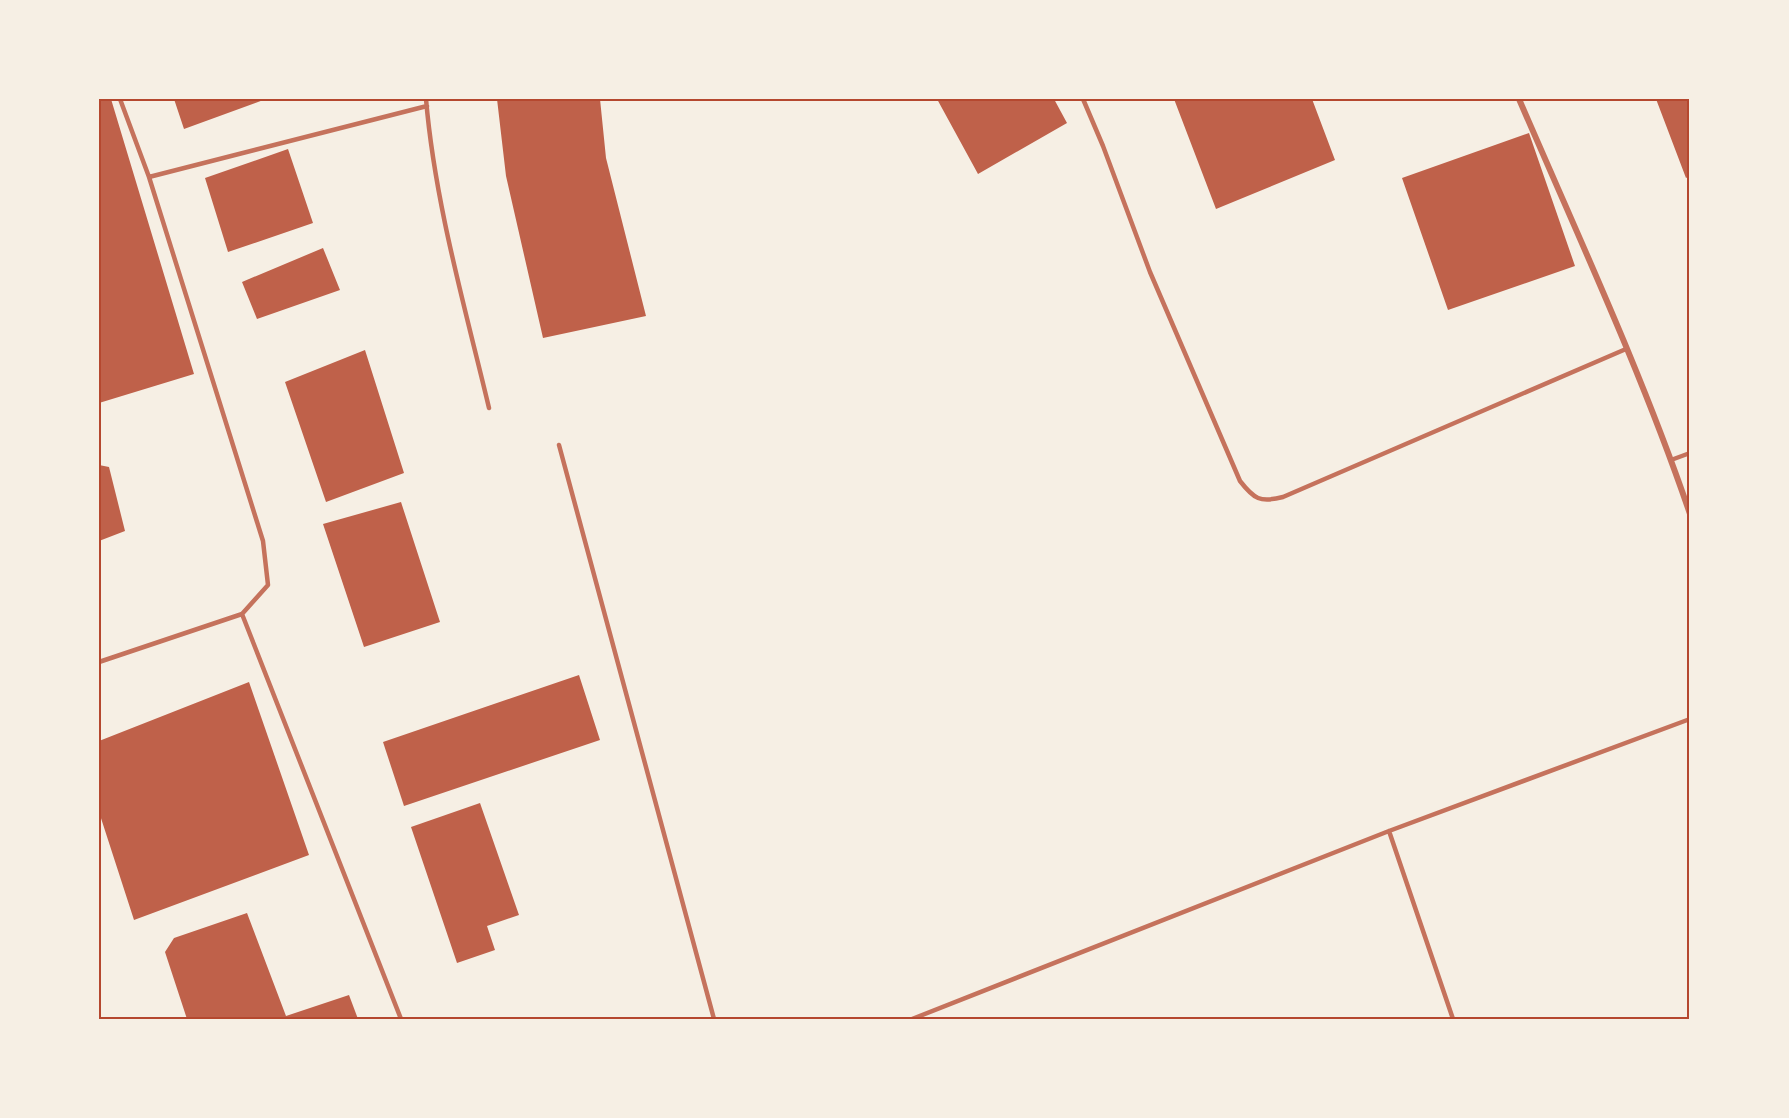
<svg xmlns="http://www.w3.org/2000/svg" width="1789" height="1118" viewBox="0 0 1789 1118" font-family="'IBM Plex Sans',sans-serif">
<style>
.building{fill:#bf614a}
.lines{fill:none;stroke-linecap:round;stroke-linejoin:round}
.service{stroke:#c5725c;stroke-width:4.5}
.minor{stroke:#c5725c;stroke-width:6}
.neatline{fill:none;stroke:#b5482f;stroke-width:2}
</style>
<rect width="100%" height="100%" fill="#f6efe4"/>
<!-- building -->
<path class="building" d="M 99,99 L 111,99 L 194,374 L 99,403 Z
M 174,99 L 266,99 L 184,129 Z
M 497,99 L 600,99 L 606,158 L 646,316 L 543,338 L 506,176 Z
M 937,99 L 1054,99 L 1067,123 L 978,174 Z
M 1174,99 L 1312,99 L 1335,160 L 1216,209 Z
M 1656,99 L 1690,99 L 1690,176 L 1686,178 Z
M 1529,133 L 1575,266 L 1448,310 L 1402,178 Z
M 288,149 L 313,223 L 228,252 L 205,178 Z
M 323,248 L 340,290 L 257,319 L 242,282 Z
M 365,350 L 404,473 L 326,502 L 285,382 Z
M 99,465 L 109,467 L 125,531 L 99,541 Z
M 401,502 L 440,622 L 364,647 L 323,524 Z
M 579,675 L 600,740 L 404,806 L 383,742 Z
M 249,682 L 309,855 L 134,920 L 99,812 L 99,741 Z
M 480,803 L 519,915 L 487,926 L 495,950 L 457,963 L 411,827 Z
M 247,913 L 286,1016 L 349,995 L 358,1019 L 187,1019 L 165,952 L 174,938 Z"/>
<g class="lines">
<!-- service -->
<path class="service" d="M 426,99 C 435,204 465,307 489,408
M 1083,99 L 1103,146 L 1150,272 L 1240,481 C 1254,499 1260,503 1283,497 L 1626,349
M 149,177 L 427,106
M 559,445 L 714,1019
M 1671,460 L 1690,453
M 242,614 L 401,1019
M 99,662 L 242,614 L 268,585 L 263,541 L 149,177 L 120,99
M 1389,831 L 1453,1019
M 912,1019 L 1389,831 L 1690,719"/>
<!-- minor -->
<path class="minor" d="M 1519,99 C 1578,236 1642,373 1690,514"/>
</g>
<!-- border -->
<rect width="1789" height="1118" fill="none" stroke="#f6efe4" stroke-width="201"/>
<rect x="100" y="100" width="1588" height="918" class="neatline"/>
</svg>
